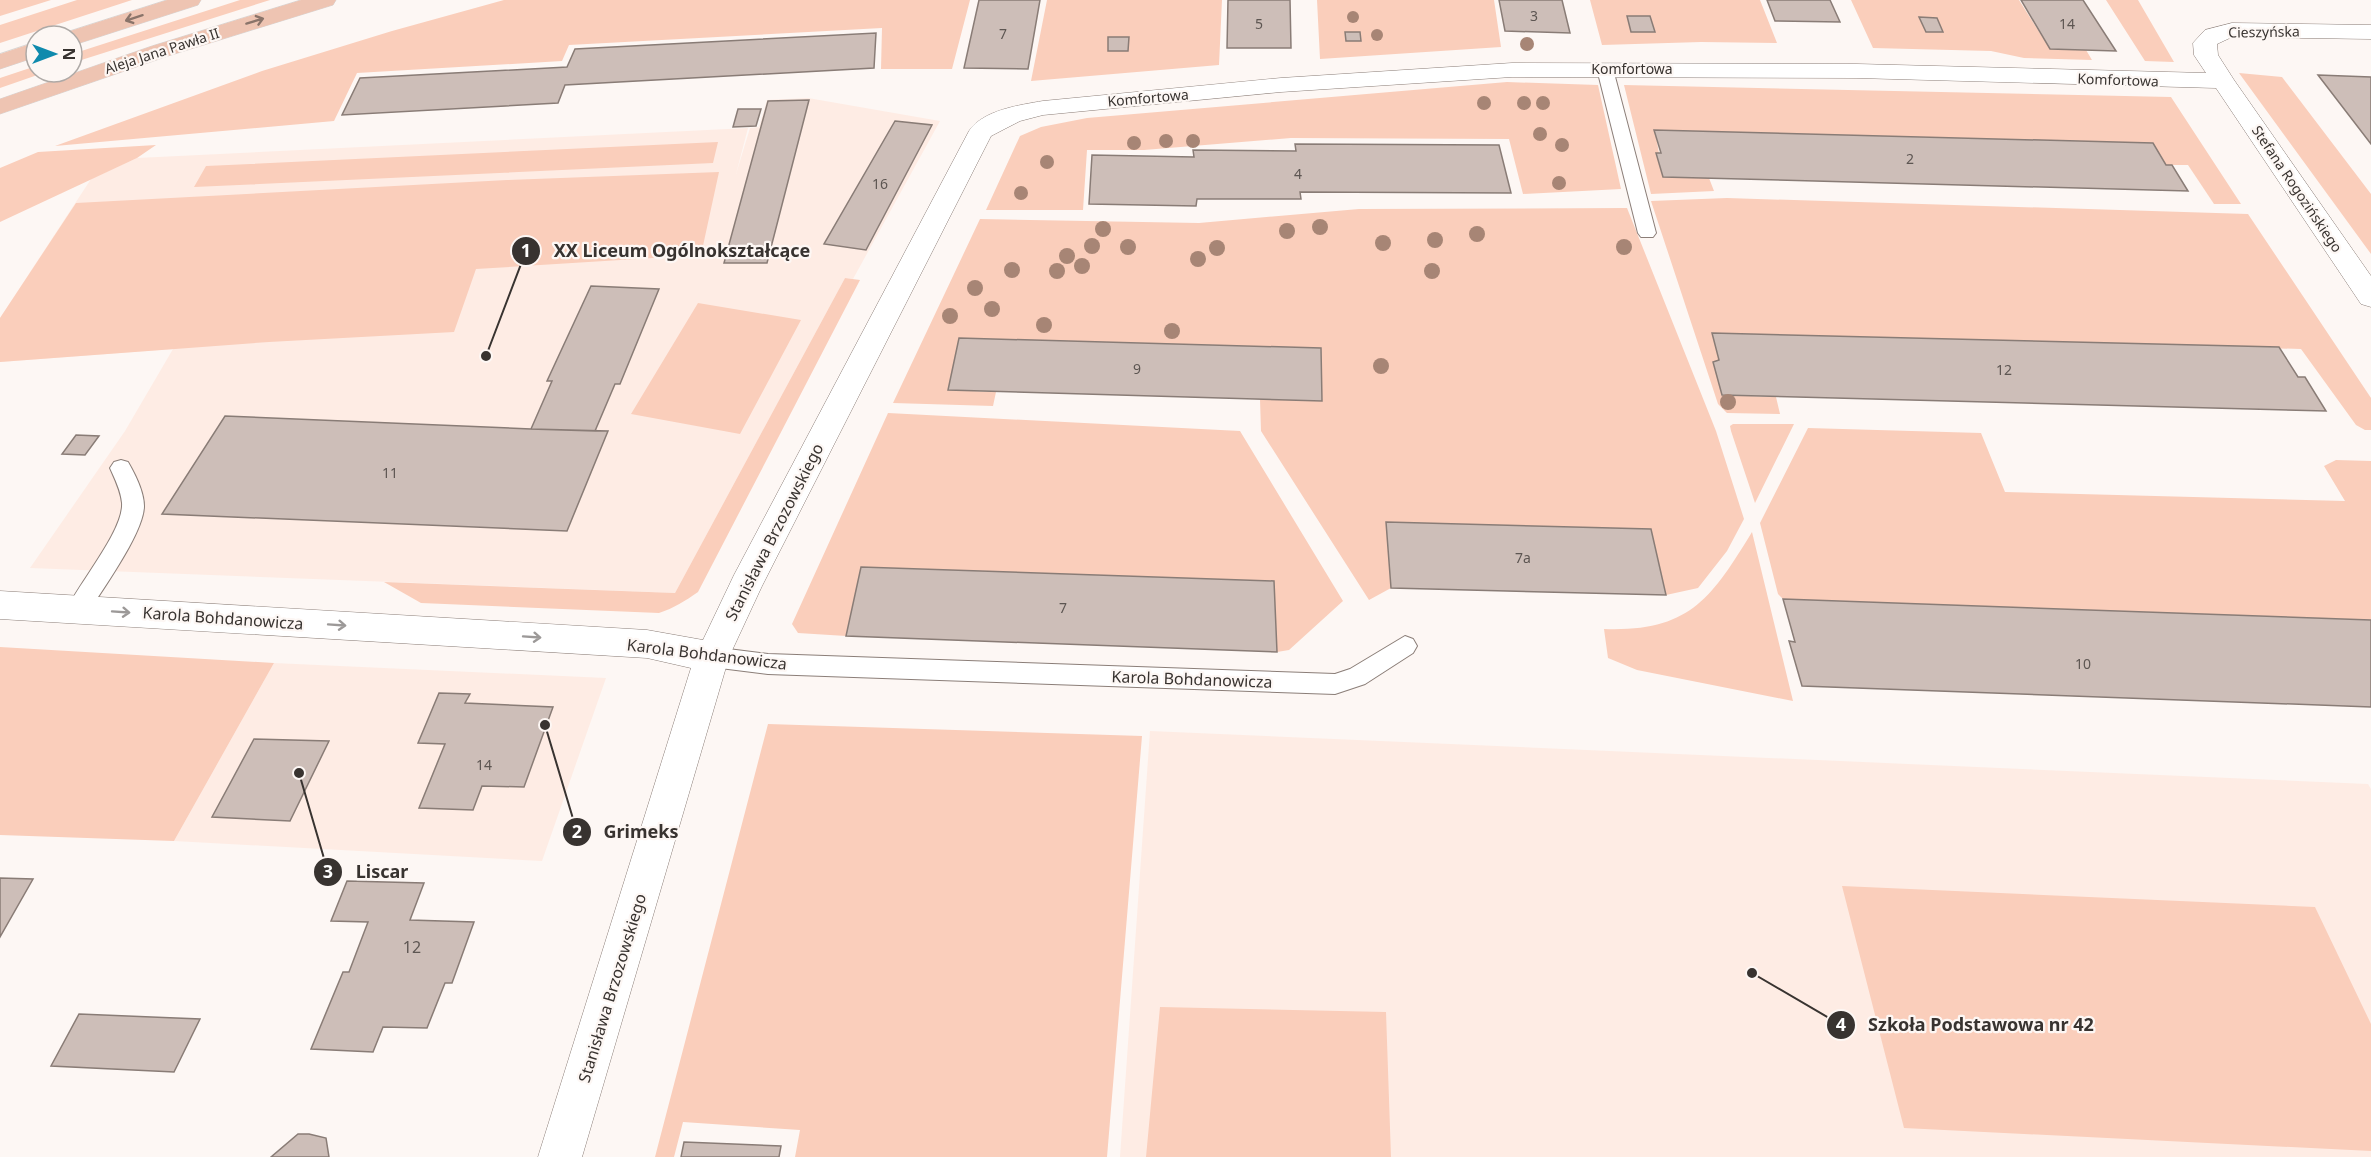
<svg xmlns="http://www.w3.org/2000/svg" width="2371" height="1157" viewBox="0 0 2371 1157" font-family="'Noto Sans',sans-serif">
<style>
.built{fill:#feece4}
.green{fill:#facebb}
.building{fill:#cdbeb8;stroke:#897c76;stroke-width:1.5}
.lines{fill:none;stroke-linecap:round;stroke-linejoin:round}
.lane-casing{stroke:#8b7e78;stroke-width:2}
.street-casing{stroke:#8b7e78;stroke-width:1}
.primary-casing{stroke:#d7d6d6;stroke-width:1}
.lane{fill:#fff;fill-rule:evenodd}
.street{fill:#fff;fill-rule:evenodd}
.primary{fill:#eec4b2;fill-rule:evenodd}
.tree{fill:#a78575}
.oneway{stroke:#8a746a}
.oneway2{stroke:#9c9998}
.labels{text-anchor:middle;stroke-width:4.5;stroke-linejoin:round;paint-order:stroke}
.number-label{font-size:14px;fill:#5d5652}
.far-street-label{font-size:14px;fill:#383330;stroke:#fdf7f4}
.street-label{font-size:16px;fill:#383330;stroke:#fdf7f4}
.near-number-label{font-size:16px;fill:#5d5652}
.leader{fill:none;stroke:#383330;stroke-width:2}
.callout-dot{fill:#383330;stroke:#fdf7f4;stroke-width:2}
.mark-label{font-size:18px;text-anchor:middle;font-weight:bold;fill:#fff}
.callout-label{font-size:18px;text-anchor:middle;font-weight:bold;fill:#383330;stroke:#fdf7f4;stroke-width:4.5;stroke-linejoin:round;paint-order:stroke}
</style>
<rect width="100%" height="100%" fill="#fdf7f4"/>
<!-- built -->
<path class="built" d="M 808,98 L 940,121 L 853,279 L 845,278 L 675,593 L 30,568 L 125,431 L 173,349 L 0,362 L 0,318 L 91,179 L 137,158 L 748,128 L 736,174 L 750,128 L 759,127 L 767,100 Z
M 274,663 L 606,678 L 542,861 L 174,841 Z
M 1150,731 L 2368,784 L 2371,789 L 2371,1157 L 1120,1157 Z"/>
<!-- green -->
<path class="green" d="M 0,0 L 51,0 L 0,16 Z
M 77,0 L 132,0 L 0,43 L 0,25 Z
M 240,0 L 270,0 L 72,63 L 72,54 Z
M 504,0 L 970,0 L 952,69 L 881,69 L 882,28 L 569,45 L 562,61 L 357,73 L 334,121 L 55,146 L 262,71 L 392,31 Z
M 1047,0 L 1222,0 L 1219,65 L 1031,81 Z
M 1317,0 L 1494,0 L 1501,47 L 1320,59 Z
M 1590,0 L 1760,0 L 1777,43 L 1701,42 L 1602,45 Z
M 1851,0 L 2019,0 L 2050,49 L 2086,50 L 2092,60 L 2024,58 L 1991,51 L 1873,48 Z
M 2106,0 L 2138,0 L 2174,62 L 2145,61 Z
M 36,66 L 36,72 L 46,72 L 0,88 L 0,78 Z
M 2239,73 L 2282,77 L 2371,194 L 2371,254 Z
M 1507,82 L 1598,85 L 1621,189 L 1523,194 L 1509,139 L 1291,138 L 1144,150 L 1087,150 L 1083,210 L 986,210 L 1020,136 L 1041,127 L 1087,118 Z
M 1624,85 L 2171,97 L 2241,204 L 2214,204 L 2188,165 L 2166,165 L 2152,143 L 1655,130 L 1663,177 L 1709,178 L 1714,191 L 1651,194 Z
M 718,142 L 713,163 L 194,187 L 206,166 Z
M 156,145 L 137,158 L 0,222 L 0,168 L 38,152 Z
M 719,172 L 701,255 L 476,269 L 454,332 L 269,342 L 0,362 L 0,318 L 76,203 L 507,180 Z
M 1727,198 L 2248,214 L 2371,398 L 2371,430 L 2365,430 L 2356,425 L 2301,349 L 1712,333 L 1719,360 L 1722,395 L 1776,397 L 1780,414 L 1727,413 L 1718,404 L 1651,201 Z
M 1627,208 L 1716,431 L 1744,519 L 1727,551 L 1698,588 L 1666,595 L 1651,529 L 1387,522 L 1391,588 L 1369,600 L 1261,431 L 1260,399 L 1322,401 L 1321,348 L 959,338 L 948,390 L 996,392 L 993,406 L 893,403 L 980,219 L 1199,223 L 1359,209 Z
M 845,278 L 860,280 L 698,592 C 685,601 674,608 659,613 L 421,603 L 384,582 L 675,593 Z
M 698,303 L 801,320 L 740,434 L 631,414 Z
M 888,413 L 1240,431 L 1343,601 L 1289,650 L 1277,652 L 1274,581 L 861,567 L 846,636 L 798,633 L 792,624 Z
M 1733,424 L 1794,424 L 1755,503 L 1731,431 L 1730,426 Z
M 1808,428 L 1981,433 L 2005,492 L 2345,501 L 2324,466 L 2336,460 L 2371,461 L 2371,620 L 1783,599 L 1778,594 L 1760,523 Z
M 1752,532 L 1793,701 L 1637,670 L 1608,658 L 1604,629 C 1689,632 1711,599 1752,532 Z
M 0,647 L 274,663 L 174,841 L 0,835 Z
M 768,724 L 1142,736 L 1107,1157 L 795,1157 L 800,1130 L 683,1122 L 674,1157 L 655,1157 Z
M 1842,886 L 2315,907 L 2371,1024 L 2371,1151 L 1904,1128 Z
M 1160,1007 L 1386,1012 L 1391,1157 L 1146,1157 Z"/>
<!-- building -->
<path class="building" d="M 979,0 L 1040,0 L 1028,69 L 964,68 Z
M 1228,0 L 1290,0 L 1291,48 L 1227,48 Z
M 1499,0 L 1562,0 L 1570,33 L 1505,31 Z
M 1767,0 L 1830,0 L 1840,22 L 1775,21 Z
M 2021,0 L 2083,0 L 2116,51 L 2050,49 Z
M 1627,16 L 1650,16 L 1655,32 L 1631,32 Z
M 1919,17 L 1937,18 L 1943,32 L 1926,32 Z
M 1345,32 L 1360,32 L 1361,41 L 1346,41 Z
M 876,33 L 874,68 L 565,85 L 558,103 L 342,115 L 360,78 L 567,67 L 575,49 Z
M 1108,37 L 1129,37 L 1128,51 L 1108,51 Z
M 2318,75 L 2371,77 L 2371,144 Z
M 809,100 L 767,263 L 724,263 L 768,101 Z
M 738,109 L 761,109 L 756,126 L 733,127 Z
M 895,121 L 932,125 L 866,250 L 824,244 Z
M 1654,130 L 2153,143 L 2166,165 L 2172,165 L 2188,191 L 1663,177 L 1656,153 L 1661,153 Z
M 1295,144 L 1499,145 L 1511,193 L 1300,192 L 1301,199 L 1197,199 L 1196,206 L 1089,204 L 1092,155 L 1194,157 L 1193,150 L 1296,151 Z
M 591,286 L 659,289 L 620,384 L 615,384 L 595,431 L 531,429 L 552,381 L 547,381 Z
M 1712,333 L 2279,347 L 2298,377 L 2305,377 L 2326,411 L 1722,395 L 1713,362 L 1719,360 Z
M 959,338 L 1321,348 L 1322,401 L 948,390 Z
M 225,416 L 531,429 L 608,431 L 567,531 L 162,514 Z
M 76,435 L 99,436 L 85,455 L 62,454 Z
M 1386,522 L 1651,529 L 1666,595 L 1391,588 Z
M 861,567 L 1274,581 L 1277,652 L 846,636 Z
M 1783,599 L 2371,620 L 2371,707 L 1802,686 L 1789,641 L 1795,642 Z
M 439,693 L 470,694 L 465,703 L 553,707 L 524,787 L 482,786 L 473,810 L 419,808 L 445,744 L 418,743 Z
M 254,739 L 329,741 L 290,821 L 212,817 Z
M 0,878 L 33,879 L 0,937 Z
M 347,881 L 424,883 L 410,920 L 474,922 L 452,983 L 445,983 L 427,1028 L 383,1027 L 373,1052 L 311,1049 L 343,972 L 349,972 L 368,922 L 331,921 Z
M 79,1014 L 200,1019 L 174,1072 L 51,1066 Z
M 298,1134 L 309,1134 L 326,1138 L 329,1157 L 271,1157 Z
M 684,1142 L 781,1146 L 779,1157 L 681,1157 Z"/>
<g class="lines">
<!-- lane casing -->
<g class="lane-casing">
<path id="lane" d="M 1605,64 L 1613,69 L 1656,233 L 1653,237 L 1641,237 L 1638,233 L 1597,69 Z
M 121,460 L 128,462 C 135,474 144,492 144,506 C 144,533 101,591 86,616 L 78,619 L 70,616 L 67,609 C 79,583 124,530 122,503 C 121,491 115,479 110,468 L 114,462 Z
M 1405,636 L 1413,639 L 1417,646 L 1413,653 L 1365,684 L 1335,694 L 768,674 L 712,667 L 704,664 L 700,657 L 704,650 L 712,647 L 768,654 L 1335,674 L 1350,669 Z"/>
</g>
<!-- street casing -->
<g class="street-casing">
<path id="street" d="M 2232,23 L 2371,25 L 2371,39 L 2232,37 L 2217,44 L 2218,55 L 2234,80 L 2371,276 L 2371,307 L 2361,304 L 2216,88 L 1857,78 L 1512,77 L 1281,92 L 1043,115 L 1020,121 L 991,136 L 762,586 L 729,657 L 582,1157 L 538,1157 L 691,668 L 647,658 L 0,619 L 0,591 L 647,630 L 703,640 L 734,575 L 969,131 C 983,110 1020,105 1043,101 L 1281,78 L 1512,63 L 1857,64 L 2206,73 L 2194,55 L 2193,43 L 2205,30 Z"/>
</g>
<!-- primary casing -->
<g class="primary-casing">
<path id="primary" d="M 167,0 L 201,0 L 198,5 L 80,43 L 72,45 L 72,36 L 62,36 L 64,33 Z
M 301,0 L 336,0 L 333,5 L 168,56 L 0,114 L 0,99 L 152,46 Z
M 36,42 L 36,57 L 0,69 L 0,54 Z"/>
</g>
<!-- lane -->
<use href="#lane" class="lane"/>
<!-- street -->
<use href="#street" class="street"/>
<!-- primary -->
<use href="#primary" class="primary"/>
</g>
<!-- trees -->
<g class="tree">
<circle cx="1353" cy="17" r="6"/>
<circle cx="1377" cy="35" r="6"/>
<circle cx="1527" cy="44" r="7"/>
<circle cx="1484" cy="103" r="7"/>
<circle cx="1524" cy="103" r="7"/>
<circle cx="1543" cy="103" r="7"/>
<circle cx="1540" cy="134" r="7"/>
<circle cx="1166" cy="141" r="7"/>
<circle cx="1193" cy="141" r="7"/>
<circle cx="1134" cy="143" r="7"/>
<circle cx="1562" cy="145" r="7"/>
<circle cx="1047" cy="162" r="7"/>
<circle cx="1559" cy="183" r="7"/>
<circle cx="1021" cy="193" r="7"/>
<circle cx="1320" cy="227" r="8"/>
<circle cx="1103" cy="229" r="8"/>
<circle cx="1287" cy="231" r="8"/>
<circle cx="1477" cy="234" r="8"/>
<circle cx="1435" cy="240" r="8"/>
<circle cx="1383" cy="243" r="8"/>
<circle cx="1092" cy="246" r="8"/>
<circle cx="1128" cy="247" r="8"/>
<circle cx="1624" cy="247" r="8"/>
<circle cx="1217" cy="248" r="8"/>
<circle cx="1067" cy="256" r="8"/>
<circle cx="1198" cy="259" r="8"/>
<circle cx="1082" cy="266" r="8"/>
<circle cx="1012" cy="270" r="8"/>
<circle cx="1057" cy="271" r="8"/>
<circle cx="1432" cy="271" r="8"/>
<circle cx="975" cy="288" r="8"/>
<circle cx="992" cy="309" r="8"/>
<circle cx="950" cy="316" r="8"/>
<circle cx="1044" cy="325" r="8"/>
<circle cx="1172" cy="331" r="8"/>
<circle cx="1381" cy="366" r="8"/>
<circle cx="1728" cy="402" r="8"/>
</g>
<!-- one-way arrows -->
<defs><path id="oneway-shaft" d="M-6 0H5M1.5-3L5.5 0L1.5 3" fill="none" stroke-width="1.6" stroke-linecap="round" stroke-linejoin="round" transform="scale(1.5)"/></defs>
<g class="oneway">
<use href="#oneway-shaft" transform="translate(134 18) rotate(162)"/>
<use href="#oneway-shaft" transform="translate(255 21) rotate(-17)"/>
</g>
<g class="oneway2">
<use href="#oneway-shaft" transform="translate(121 612) rotate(4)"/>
<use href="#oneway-shaft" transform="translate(337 625) rotate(4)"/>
<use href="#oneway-shaft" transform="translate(532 637) rotate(4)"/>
</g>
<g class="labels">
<!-- number labels -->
<g class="number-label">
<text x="1534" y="21">3</text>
<text x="1259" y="29">5</text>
<text x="2067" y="29">14</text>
<text x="1003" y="39">7</text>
<text x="1910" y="164">2</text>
<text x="1298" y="179">4</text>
<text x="880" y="189">16</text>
<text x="1137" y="374">9</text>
<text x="2004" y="375">12</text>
<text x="390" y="478">11</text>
<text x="1523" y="563">7a</text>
<text x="1063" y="613">7</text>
<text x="2083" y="669">10</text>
<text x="484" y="770">14</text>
</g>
<!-- far-street labels -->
<g class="far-street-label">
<text transform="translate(2264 32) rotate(-1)" y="5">Cieszyńska</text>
<text transform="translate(162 51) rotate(-18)" y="5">Aleja Jana Pawła II</text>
<text x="1632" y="74">Komfortowa</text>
<text transform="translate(2118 80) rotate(2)" y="5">Komfortowa</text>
<text transform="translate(1148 98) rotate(-5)" y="5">Komfortowa</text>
<text transform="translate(2297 189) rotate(56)" y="5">Stefana Rogozińskiego</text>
</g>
<!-- street labels -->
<g class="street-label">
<text transform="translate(774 532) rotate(-63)" y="6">Stanisława Brzozowskiego</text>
<text transform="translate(223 618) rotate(4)" y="6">Karola Bohdanowicza</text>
<text transform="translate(707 654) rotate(7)" y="6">Karola Bohdanowicza</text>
<text transform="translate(1192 679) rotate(2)" y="6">Karola Bohdanowicza</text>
<text transform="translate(612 988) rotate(-73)" y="6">Stanisława Brzozowskiego</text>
</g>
<!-- near-number labels -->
<g class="near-number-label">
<text x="412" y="953">12</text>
</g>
</g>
<!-- callouts -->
<path class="leader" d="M486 356L526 251M545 725L577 832M299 773L328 872M1752 973L1841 1025"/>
<g class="callout-dot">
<circle cx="486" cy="356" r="6"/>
<circle cx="545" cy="725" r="6"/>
<circle cx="299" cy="773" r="6"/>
<circle cx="1752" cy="973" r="6"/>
<circle cx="526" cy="251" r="15"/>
<circle cx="577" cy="832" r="15"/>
<circle cx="328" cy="872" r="15"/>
<circle cx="1841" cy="1025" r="15"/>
</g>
<g class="mark-label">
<text x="526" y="257">1</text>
<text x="577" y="838">2</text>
<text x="328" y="878">3</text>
<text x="1841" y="1031">4</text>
</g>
<g class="callout-label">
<text x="682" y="257">XX Liceum Ogólnokształcące</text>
<text x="641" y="838">Grimeks</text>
<text x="382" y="878">Liscar</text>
<text x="1981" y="1031">Szkoła Podstawowa nr 42</text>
</g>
<!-- north arrow -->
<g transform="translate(54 54) rotate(90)"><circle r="28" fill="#fdf7f4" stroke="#aea9a6" stroke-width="1.5"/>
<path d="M0-4.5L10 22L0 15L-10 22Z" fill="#0f8aad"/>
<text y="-9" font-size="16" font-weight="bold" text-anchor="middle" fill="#383330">N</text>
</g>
</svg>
